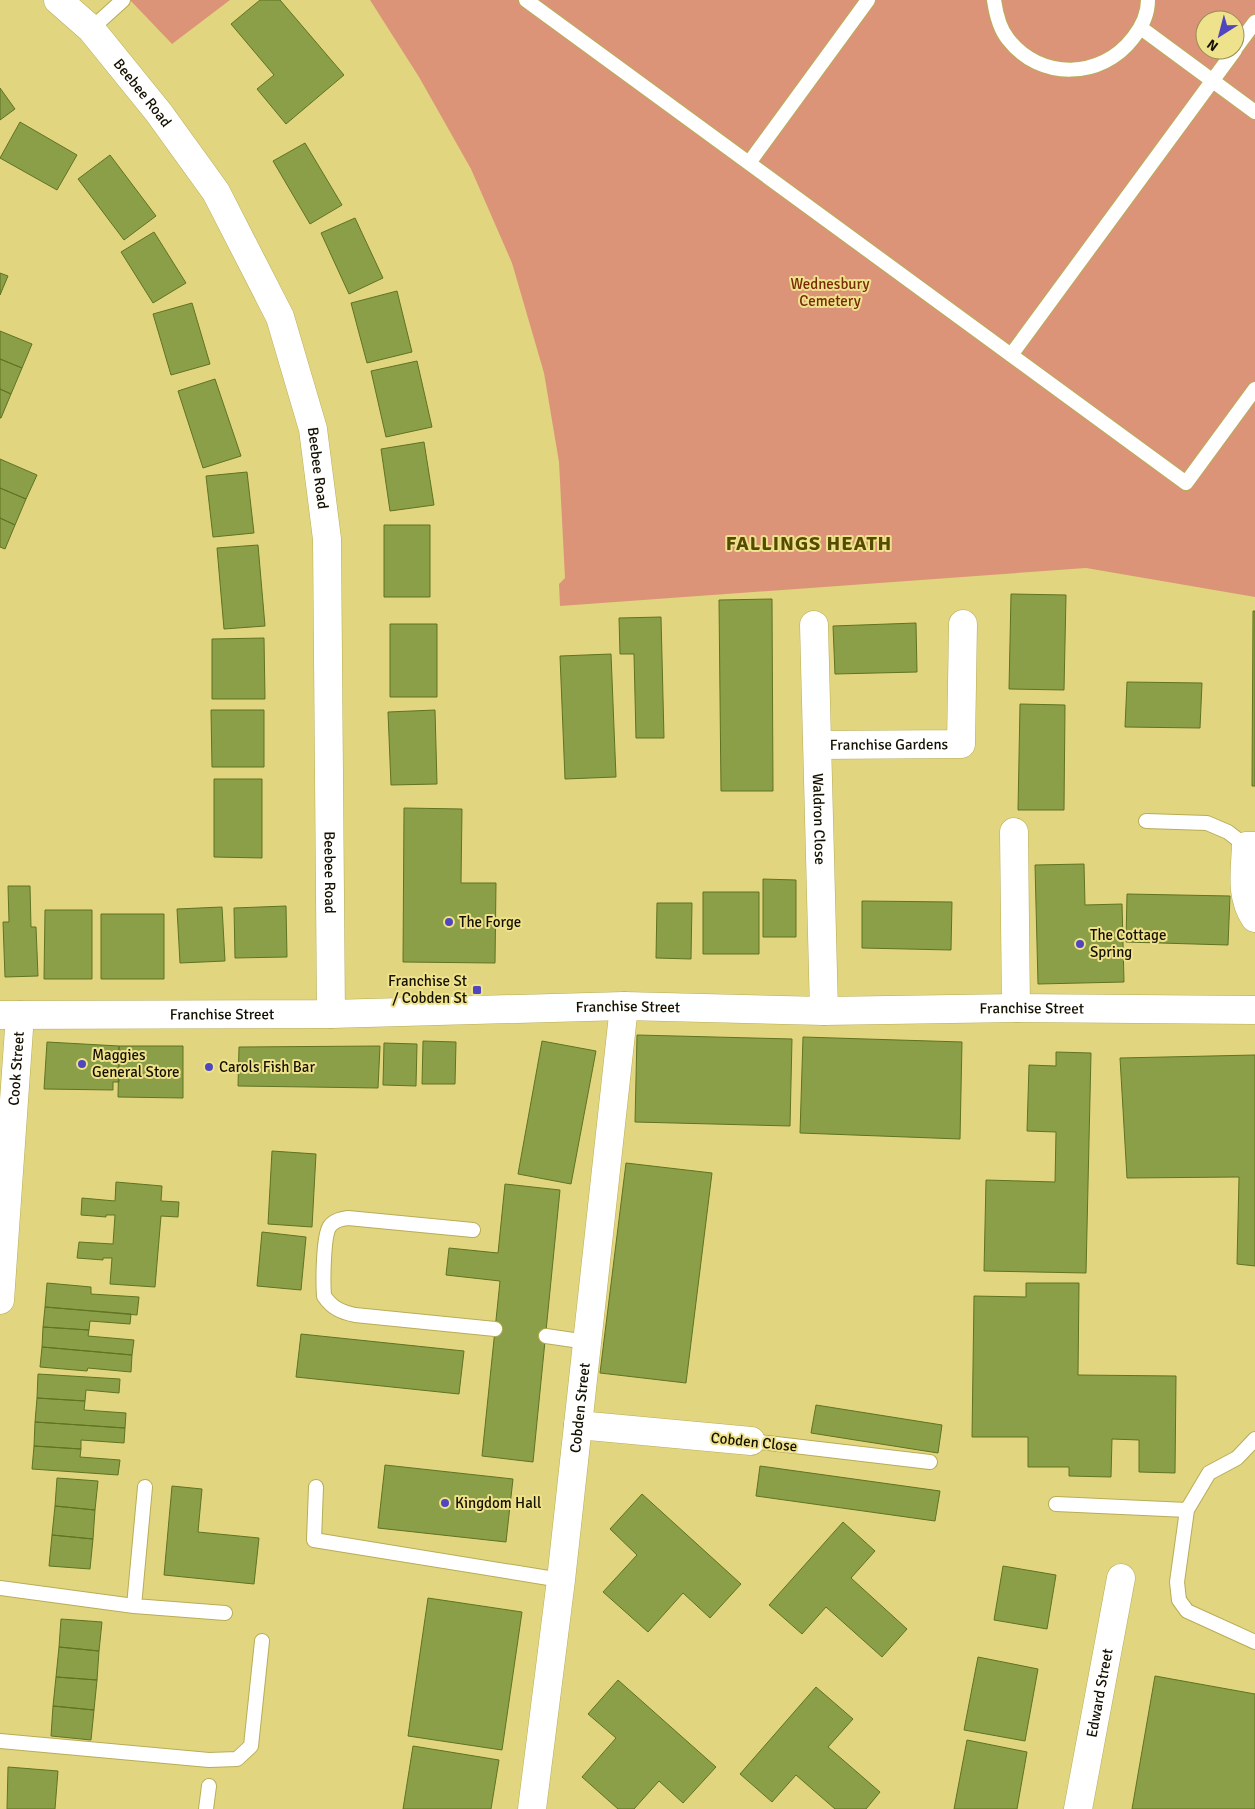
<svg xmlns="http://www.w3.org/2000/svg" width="1255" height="1809" viewBox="0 0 1255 1809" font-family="Signika,sans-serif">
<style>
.green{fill:#dc9479;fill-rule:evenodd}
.building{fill:#8a9f47;stroke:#617321}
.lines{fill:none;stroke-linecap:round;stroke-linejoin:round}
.lane-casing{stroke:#b9ac57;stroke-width:16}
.street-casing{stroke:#b9ac57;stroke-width:29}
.lane{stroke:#fff;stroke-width:14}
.street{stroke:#fff;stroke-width:28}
.poi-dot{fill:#5047be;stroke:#efe28c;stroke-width:2}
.labels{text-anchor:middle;stroke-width:4;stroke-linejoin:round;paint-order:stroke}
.street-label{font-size:15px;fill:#151100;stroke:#efe28c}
.park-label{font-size:15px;fill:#792a06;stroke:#efe28c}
.poi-label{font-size:15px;fill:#151100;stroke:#efe28c;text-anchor:start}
.district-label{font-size:20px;font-weight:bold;letter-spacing:1px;fill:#554b00;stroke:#efe28c}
</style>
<rect width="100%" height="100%" fill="#e2d57f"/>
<!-- green -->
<path class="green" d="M 130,0 L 230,0 L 172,44 Z
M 370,0 L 1255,0 L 1255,597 L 1086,568 L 560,606 L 559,584 L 565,578 L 559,462 L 544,373 L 512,263 L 471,169 L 419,77 ZM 1205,20 L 1235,20 L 1235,50 L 1205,50 Z"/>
<!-- building -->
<path class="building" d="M 260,0 L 280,0 L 344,75 L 286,124 L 257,89 L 274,75 L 231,24 Z
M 0,88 L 15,109 L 0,120 Z
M 20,122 L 77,155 L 57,190 L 0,158 Z
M 305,143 L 342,205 L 310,224 L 273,161 Z
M 110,155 L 156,216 L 124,240 L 78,179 Z
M 355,218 L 383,278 L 349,294 L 321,233 Z
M 154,232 L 186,283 L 153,303 L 121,252 Z
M 0,273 L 8,276 L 0,295 Z
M 397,291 L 412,352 L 367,363 L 351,303 Z
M 192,303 L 210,364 L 171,375 L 153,314 Z
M 0,331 L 32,344 L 22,368 L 0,359 Z
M 0,359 L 22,368 L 11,394 L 0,389 Z
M 417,361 L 432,427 L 386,437 L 371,371 Z
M 215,379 L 241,456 L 203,468 L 178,391 Z
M 0,389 L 11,394 L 1,418 L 0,418 Z
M 424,442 L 434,505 L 390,511 L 381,449 Z
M 0,459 L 37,475 L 26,499 L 0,488 Z
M 247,472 L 254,533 L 213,537 L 206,476 Z
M 0,488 L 26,499 L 15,525 L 0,518 Z
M 0,518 L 15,525 L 5,549 L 0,547 Z
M 384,525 L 430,525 L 430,597 L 384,597 Z
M 258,545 L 265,626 L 224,629 L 217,548 Z
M 1011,594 L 1066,595 L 1064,690 L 1009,689 Z
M 772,599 L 773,791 L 721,791 L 719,600 Z
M 1253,611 L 1255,611 L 1255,786 L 1252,786 Z
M 661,617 L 664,738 L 636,738 L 634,654 L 620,654 L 619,618 Z
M 916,623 L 917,672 L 835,674 L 833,626 Z
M 390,624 L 437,624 L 437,697 L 390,697 Z
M 264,638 L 265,699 L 212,699 L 212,639 Z
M 611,654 L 616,777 L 565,779 L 560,656 Z
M 1127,682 L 1202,683 L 1200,728 L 1125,727 Z
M 1020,704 L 1065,705 L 1064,810 L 1018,810 Z
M 211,710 L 264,710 L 264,767 L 212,767 Z
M 435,710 L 437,784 L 391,785 L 388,712 Z
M 214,779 L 262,779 L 262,858 L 214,857 Z
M 404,808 L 462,809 L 461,883 L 496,883 L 495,963 L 403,962 Z
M 1084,864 L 1085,905 L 1122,904 L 1124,982 L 1038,984 L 1035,865 Z
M 763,879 L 796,880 L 796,937 L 763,937 Z
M 8,886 L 30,886 L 31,927 L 36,927 L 38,976 L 5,977 L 3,922 L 9,922 Z
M 703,892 L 759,892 L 759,954 L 703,954 Z
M 1127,894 L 1230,896 L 1228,945 L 1126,942 Z
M 862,901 L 952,902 L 951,950 L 862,948 Z
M 657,903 L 692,903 L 691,959 L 656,958 Z
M 286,906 L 287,957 L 235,958 L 234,908 Z
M 222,907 L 225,961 L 180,963 L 177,909 Z
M 45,910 L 92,910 L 92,979 L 44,979 Z
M 101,914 L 164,914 L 164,979 L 101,979 Z
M 637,1035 L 792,1039 L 790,1126 L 635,1122 Z
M 803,1037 L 962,1042 L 960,1139 L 800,1133 Z
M 423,1041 L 456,1042 L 455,1084 L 422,1084 Z
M 542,1041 L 596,1051 L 571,1184 L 518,1174 Z
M 47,1042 L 119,1046 L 119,1082 L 113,1082 L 113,1090 L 44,1089 Z
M 384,1043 L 417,1044 L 416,1086 L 383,1085 Z
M 119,1046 L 183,1046 L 183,1098 L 118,1097 Z
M 380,1046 L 378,1088 L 238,1086 L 239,1047 Z
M 1056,1052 L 1091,1053 L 1086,1273 L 984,1271 L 986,1180 L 1055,1182 L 1056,1132 L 1027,1131 L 1029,1065 L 1056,1066 Z
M 1255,1055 L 1255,1266 L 1237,1264 L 1239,1177 L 1127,1178 L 1120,1058 Z
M 272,1151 L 316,1154 L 312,1227 L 268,1224 Z
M 626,1163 L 712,1173 L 686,1383 L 600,1373 Z
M 116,1182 L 162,1186 L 161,1201 L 179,1202 L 178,1217 L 161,1216 L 155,1287 L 110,1284 L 112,1258 L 103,1258 L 103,1260 L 77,1258 L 79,1242 L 113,1244 L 115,1215 L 106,1215 L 106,1217 L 81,1215 L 82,1198 L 115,1201 Z
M 505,1184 L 560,1190 L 533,1462 L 482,1456 L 500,1281 L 446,1275 L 449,1248 L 498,1253 Z
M 262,1232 L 306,1237 L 301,1290 L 257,1286 Z
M 47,1283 L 91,1287 L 91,1294 L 139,1297 L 137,1315 L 45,1307 Z
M 1026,1283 L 1079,1283 L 1078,1375 L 1176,1376 L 1175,1473 L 1139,1472 L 1139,1440 L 1112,1439 L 1111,1477 L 1069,1476 L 1069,1467 L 1028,1467 L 1028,1437 L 972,1437 L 974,1296 L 1026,1297 Z
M 45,1307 L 131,1314 L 130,1324 L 90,1321 L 89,1330 L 43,1327 Z
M 43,1327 L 89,1330 L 88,1336 L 134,1340 L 132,1355 L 42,1347 Z
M 301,1334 L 464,1351 L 459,1394 L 296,1377 Z
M 42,1347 L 132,1355 L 131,1372 L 88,1368 L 87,1371 L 40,1367 Z
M 38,1374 L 120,1379 L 119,1393 L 86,1390 L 85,1401 L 37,1398 Z
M 37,1398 L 85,1401 L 84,1410 L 126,1413 L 125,1428 L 35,1422 Z
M 816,1405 L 942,1425 L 938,1453 L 811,1433 Z
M 35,1422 L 125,1428 L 124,1443 L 81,1440 L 81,1449 L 34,1446 Z
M 34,1446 L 81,1449 L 80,1457 L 120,1460 L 118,1475 L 32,1469 Z
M 385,1465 L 513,1479 L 506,1542 L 378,1528 Z
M 760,1466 L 940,1491 L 935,1521 L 756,1496 Z
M 57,1478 L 98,1481 L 95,1510 L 55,1506 Z
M 172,1486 L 202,1489 L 198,1532 L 259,1538 L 254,1584 L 164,1575 Z
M 642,1494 L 741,1584 L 710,1618 L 683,1593 L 648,1632 L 603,1592 L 637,1555 L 610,1529 Z
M 55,1506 L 95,1510 L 93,1539 L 52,1535 Z
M 843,1522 L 875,1551 L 851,1578 L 907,1629 L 882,1657 L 826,1607 L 802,1634 L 769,1605 Z
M 52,1535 L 93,1539 L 90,1569 L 49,1566 Z
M 1003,1566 L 1056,1575 L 1047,1629 L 994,1620 Z
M 428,1598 L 522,1612 L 502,1750 L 408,1736 Z
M 61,1619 L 102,1622 L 99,1651 L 59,1647 Z
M 59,1647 L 99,1651 L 97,1680 L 56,1677 Z
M 978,1657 L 1038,1669 L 1025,1741 L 964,1730 Z
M 1155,1676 L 1255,1694 L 1255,1809 L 1132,1809 Z
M 56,1677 L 97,1680 L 94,1710 L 53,1706 Z
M 618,1680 L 716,1767 L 683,1803 L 659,1781 L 634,1809 L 618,1809 L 582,1777 L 616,1738 L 588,1714 Z
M 816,1687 L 853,1719 L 828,1747 L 880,1792 L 866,1809 L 835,1809 L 796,1775 L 772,1802 L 740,1774 Z
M 53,1706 L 94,1710 L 91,1740 L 51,1736 Z
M 967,1740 L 1027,1752 L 1017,1809 L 954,1809 Z
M 413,1746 L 499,1760 L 491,1809 L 403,1809 Z
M 8,1767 L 58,1771 L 55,1809 L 7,1809 Z"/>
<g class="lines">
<!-- lane casing -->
<g class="lane-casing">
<path id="lane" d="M 526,0 L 1186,483 L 1255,389
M 994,0 C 996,14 999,28 1008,39 C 1040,81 1102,79 1133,38 C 1141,28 1148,14 1148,0
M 1141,28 L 1255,112
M 91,29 L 123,0
M 1235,49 L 1255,22
M 749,163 L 868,0
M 1011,355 L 1235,50
M 1146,821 L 1207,823 L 1228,832 L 1246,846
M 473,1230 L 348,1218 C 341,1219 335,1220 330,1226 C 323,1235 323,1283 324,1296 C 332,1308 341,1312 355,1315 L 495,1329
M 546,1336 L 587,1342
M 1255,1439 L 1237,1458 L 1209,1473 L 1187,1510 L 1177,1582 L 1179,1600 L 1187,1611 L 1255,1642
M 751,1441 L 930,1462
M 316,1487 L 314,1540 L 561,1580
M 1056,1504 L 1187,1510
M 0,1588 L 134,1606 L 145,1487
M 134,1606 L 225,1613
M 0,1741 L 209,1760 L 237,1759 L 251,1746 L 262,1641
M 206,1809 L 209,1786"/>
</g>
<!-- street casing -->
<g class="street-casing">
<g id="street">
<path id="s1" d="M 58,0 L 91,29 L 159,113 L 216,192 L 280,317 L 313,429 L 327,539 L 331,1014"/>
<path id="s2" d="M 814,625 L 824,1011"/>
<path id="s3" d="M 818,745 L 961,744 L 963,624"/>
<path d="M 1014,832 L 1016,1008"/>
<path d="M 1255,846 L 1246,846 C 1245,871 1240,896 1255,918"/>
<path id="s4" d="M 0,1015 L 331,1014 L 624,1006 L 824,1011 L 1016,1008 L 1255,1010"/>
<path id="s5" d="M 0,1300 L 20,1015"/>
<path d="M 578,1425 L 751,1441"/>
<path id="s6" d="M 532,1809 L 561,1580 L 624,1006"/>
<path id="s7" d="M 1078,1809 L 1121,1578"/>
</g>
</g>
<!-- lane -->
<use href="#lane" class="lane"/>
<!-- street -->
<use href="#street" class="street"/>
</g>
<!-- markers -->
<g class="poi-dot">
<circle cx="449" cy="922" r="5"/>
<circle cx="1080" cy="944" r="5"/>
<rect x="472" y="985" width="10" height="10" rx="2.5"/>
<circle cx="82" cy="1064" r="5"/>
<circle cx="209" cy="1067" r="5"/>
<circle cx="445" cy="1503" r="5"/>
</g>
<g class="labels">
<!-- street labels -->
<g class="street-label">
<text dy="5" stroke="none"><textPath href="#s1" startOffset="126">Beebee Road</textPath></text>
<text dy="5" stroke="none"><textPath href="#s1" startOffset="546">Beebee Road</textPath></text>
<text dy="5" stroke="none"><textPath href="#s3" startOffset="71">Franchise Gardens</textPath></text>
<text dy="5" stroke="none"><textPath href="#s2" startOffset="194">Waldron Close</textPath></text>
<text dy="5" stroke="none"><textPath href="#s1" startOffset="951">Beebee Road</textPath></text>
<text dy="5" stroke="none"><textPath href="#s4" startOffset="628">Franchise Street</textPath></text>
<text dy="5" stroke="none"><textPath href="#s4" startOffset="1032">Franchise Street</textPath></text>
<text dy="5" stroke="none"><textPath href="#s4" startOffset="222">Franchise Street</textPath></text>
<text dy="5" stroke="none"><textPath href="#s5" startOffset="232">Cook Street</textPath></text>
<text dy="5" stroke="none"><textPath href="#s6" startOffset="404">Cobden Street</textPath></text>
<text transform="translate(754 1442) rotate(6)" y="5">Cobden Close</text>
<text dy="5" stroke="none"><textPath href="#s7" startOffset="118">Edward Street</textPath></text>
</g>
<!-- park labels -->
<g class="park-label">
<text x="830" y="289">Wednesbury<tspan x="830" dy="17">Cemetery</tspan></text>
</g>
<!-- poi labels -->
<g class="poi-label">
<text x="459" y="927">The Forge</text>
<text x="1090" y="940">The Cottage<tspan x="1090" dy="17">Spring</tspan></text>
<text x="467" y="986" text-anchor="end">Franchise St<tspan x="467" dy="17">/ Cobden St</tspan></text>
<text x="92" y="1060">Maggies<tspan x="92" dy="17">General Store</tspan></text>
<text x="219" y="1072">Carols Fish Bar</text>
<text x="455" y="1508">Kingdom Hall</text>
</g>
<!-- district labels -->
<g class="district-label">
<text x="809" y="550">FALLINGS HEATH</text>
</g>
</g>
<!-- north arrow -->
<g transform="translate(1220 35) rotate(216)"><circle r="24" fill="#efe28c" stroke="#988e54"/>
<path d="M0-4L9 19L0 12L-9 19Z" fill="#5047be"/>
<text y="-8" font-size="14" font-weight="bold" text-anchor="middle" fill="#151100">N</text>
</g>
</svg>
